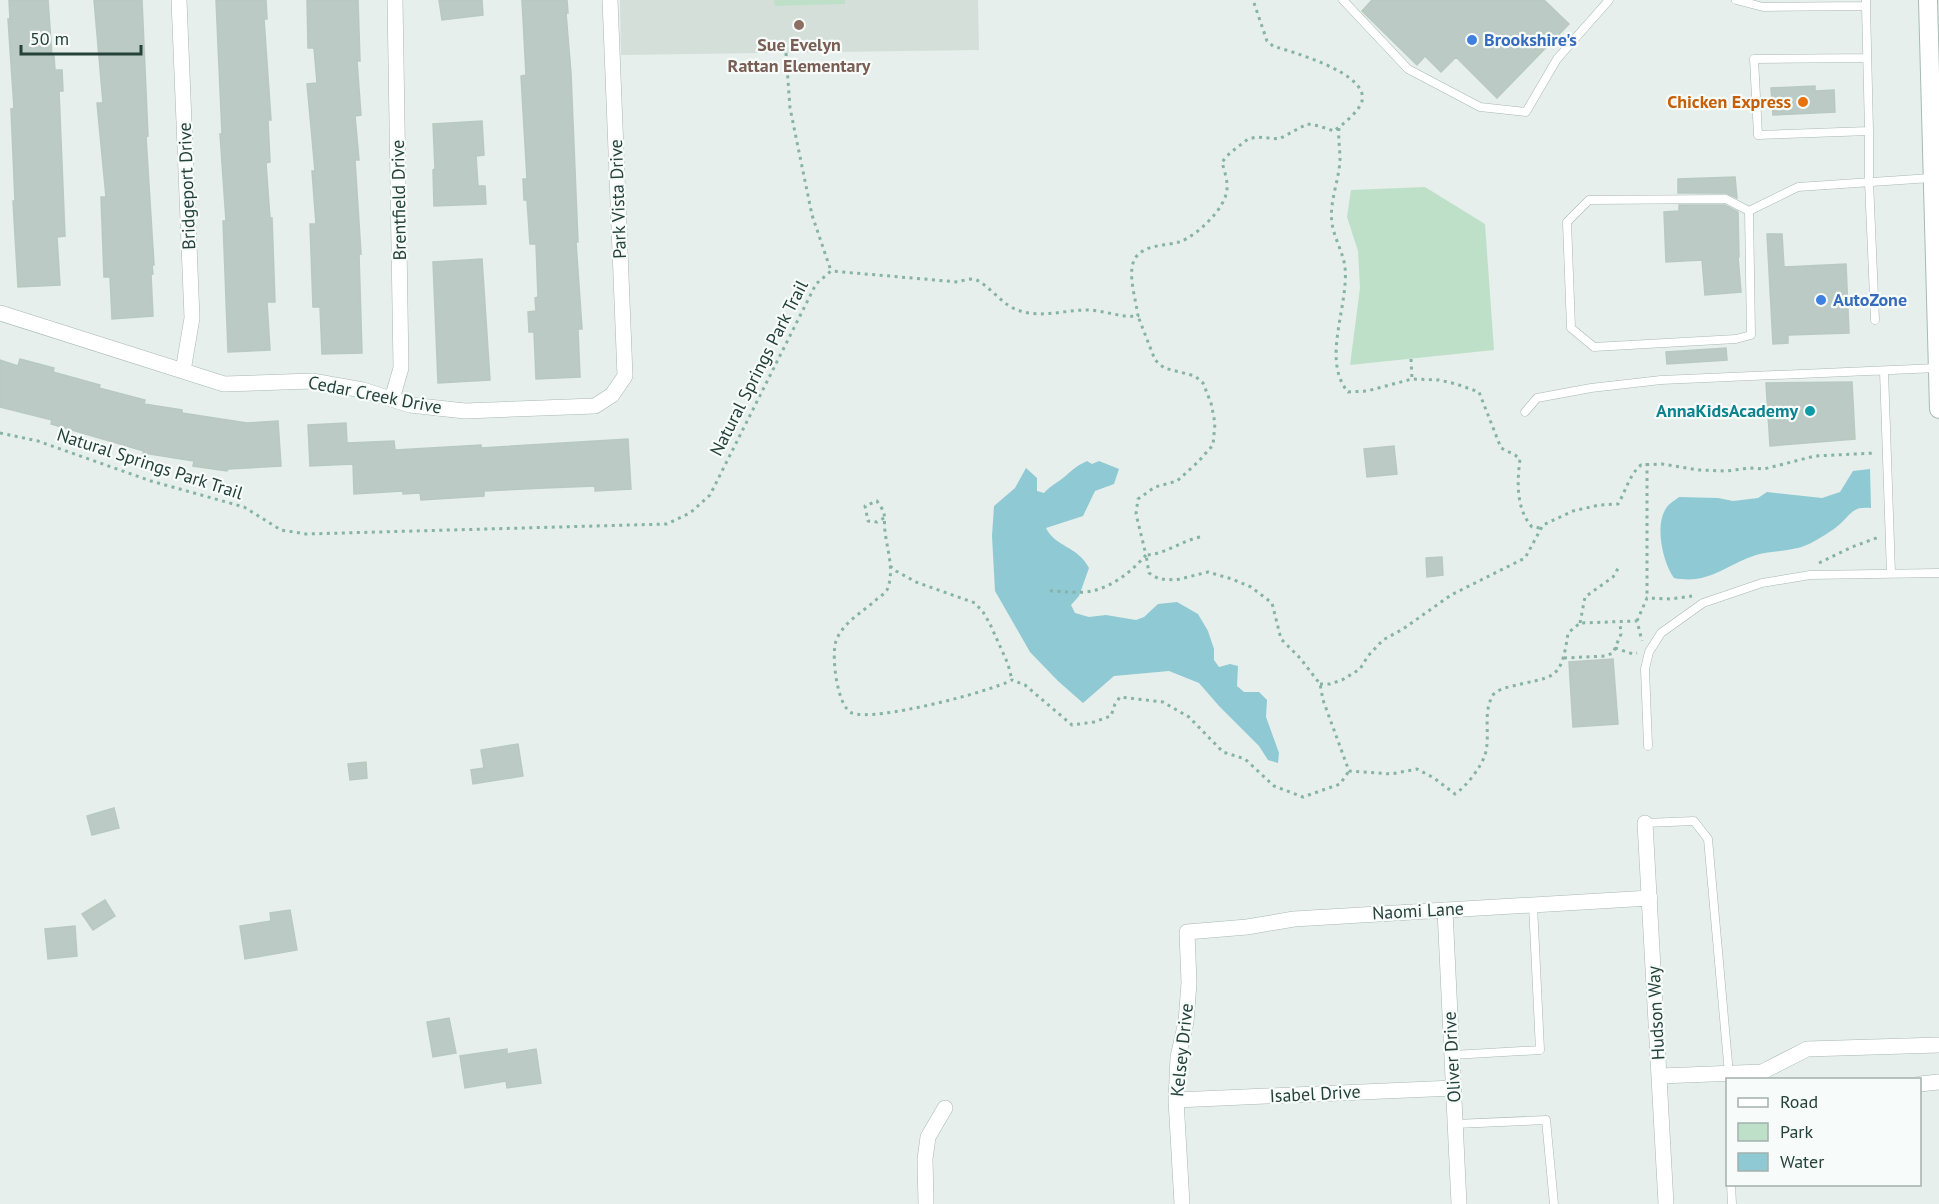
<svg xmlns="http://www.w3.org/2000/svg" width="1939" height="1204" viewBox="0 0 1939 1204" font-family="'PT Sans',sans-serif">
<style>
.built{fill:#d4dfda}
.green{fill:#bfe0c8}
.water{fill:#8ec9d4}
.building{fill:#bbcac4;stroke:#b8c9c2;stroke-width:1.5}
.lines{fill:none;stroke-linecap:round;stroke-linejoin:round}
.lane-casing{stroke:#a8b8b2;stroke-width:9}
.street-casing{stroke:#a8b8b2;stroke-width:16}
.secondary-casing{stroke:#a4bbb3;stroke-width:20}
.path{stroke:#86b3a5;stroke-width:3;stroke-dasharray:3 4.5;stroke-linecap:butt}
.lane{stroke:#fff;stroke-width:8}
.street{stroke:#fff;stroke-width:15}
.secondary{stroke:#fff;stroke-width:18}
.education-dot{fill:#8d6e63;stroke:#f7fbf9;stroke-width:2}
.shop-dot{fill:#3f7fe0;stroke:#f7fbf9;stroke-width:2}
.food-dot{fill:#e8710a;stroke:#f7fbf9;stroke-width:2}
.culture-dot{fill:#0f9aa8;stroke:#f7fbf9;stroke-width:2}
.labels{text-anchor:middle;stroke-width:4.5;stroke-linejoin:round;paint-order:stroke}
.shop-label{font-size:18px;font-weight:bold;fill:#366cbe;stroke:#f7fbf9;text-anchor:start}
.education-label{font-size:18px;font-weight:bold;fill:#785e54;stroke:#f7fbf9}
.food-label{font-size:18px;font-weight:bold;fill:#c56008;stroke:#f7fbf9;text-anchor:end}
.street-label{font-size:18px;fill:#24423a;stroke:#f7fbf9}
.culture-label{font-size:18px;font-weight:bold;fill:#0d838f;stroke:#f7fbf9;text-anchor:end}
</style>
<rect width="100%" height="100%" fill="#e6efeb"/>
<!-- built -->
<path class="built" d="M 620,0 L 978,0 L 979,50 L 621,55 Z"/>
<!-- green -->
<path class="green" d="M 774,0 L 845,0 L 845,4 L 775,6 Z
M 1425,187 L 1485,224 L 1494,350 L 1350,365 L 1360,288 L 1358,251 L 1347,217 L 1351,190 Z"/>
<!-- water -->
<path class="water" d="M 1087,461 L 1092,464 L 1099,461 L 1119,469 L 1114,484 L 1095,491 L 1083,516 L 1046,528 C 1055,547 1078,546 1089,568 L 1079,596 L 1071,605 L 1075,613 L 1089,617 L 1106,615 L 1136,620 L 1144,617 L 1158,604 L 1177,602 L 1198,614 L 1208,631 L 1214,649 L 1214,660 L 1219,667 L 1230,664 L 1238,666 L 1237,686 L 1244,692 L 1259,692 L 1267,700 L 1266,717 L 1279,753 L 1278,763 L 1268,760 L 1259,746 L 1219,706 L 1199,683 L 1169,671 L 1114,676 L 1083,703 L 1058,681 L 1030,652 L 995,591 L 992,536 L 994,506 L 1015,488 L 1026,468 L 1037,478 L 1037,491 L 1044,493 C 1050,486 1057,483 1063,478 C 1073,470 1074,467 1087,461 Z
M 1870,469 L 1871,508 C 1853,506 1852,513 1840,524 C 1832,531 1819,539 1809,544 C 1792,552 1773,550 1756,555 C 1725,565 1709,585 1674,578 C 1663,563 1655,527 1665,510 C 1668,504 1674,501 1679,497 L 1718,498 L 1733,501 L 1758,498 L 1767,492 L 1822,498 L 1840,492 L 1853,471 Z"/>
<!-- building -->
<path class="building" d="M 9,0 L 48,0 L 52,56 L 54,56 L 55,70 L 62,70 L 63,91 L 59,91 L 65,236 L 57,237 L 60,285 L 18,287 L 13,201 L 15,201 L 11,109 L 14,108 L 8,19 L 10,19 Z
M 94,0 L 142,0 L 148,136 L 146,137 L 154,265 L 152,265 L 153,274 L 151,274 L 153,316 L 112,319 L 110,277 L 104,277 L 101,197 L 106,197 L 97,103 L 103,103 Z
M 216,0 L 266,0 L 267,19 L 264,19 L 271,120 L 268,120 L 270,162 L 266,163 L 270,218 L 272,218 L 275,302 L 267,302 L 270,350 L 228,352 L 223,221 L 226,221 L 220,134 L 222,134 Z
M 307,0 L 358,0 L 360,61 L 357,61 L 361,115 L 355,116 L 359,160 L 355,160 L 361,254 L 359,254 L 362,353 L 322,354 L 320,307 L 313,307 L 310,224 L 316,224 L 312,171 L 315,171 L 307,84 L 317,83 L 314,48 L 308,48 Z
M 439,0 L 482,0 L 483,15 L 442,20 Z
M 522,0 L 567,0 L 568,13 L 566,13 L 571,73 L 578,242 L 576,242 L 582,329 L 578,329 L 580,377 L 536,379 L 534,332 L 529,332 L 528,312 L 536,311 L 535,298 L 538,297 L 536,244 L 530,244 L 527,200 L 524,200 L 523,179 L 527,179 L 521,76 L 526,75 Z
M 1372,0 L 1544,0 L 1569,24 L 1497,98 L 1456,57 L 1441,72 L 1425,56 L 1417,65 L 1362,11 Z
M 1815,86 L 1815,91 L 1834,90 L 1835,112 L 1773,115 L 1771,88 Z
M 482,121 L 484,155 L 476,156 L 478,186 L 485,186 L 486,204 L 434,206 L 433,170 L 435,169 L 433,124 Z
M 1735,177 L 1737,198 L 1726,193 L 1678,193 L 1678,179 Z
M 1679,205 L 1725,205 L 1738,212 L 1739,257 L 1738,257 L 1741,292 L 1705,295 L 1702,260 L 1666,262 L 1664,212 L 1679,211 Z
M 1767,234 L 1782,234 L 1784,267 L 1846,264 L 1849,333 L 1788,335 L 1788,343 L 1773,344 Z
M 482,259 L 490,380 L 438,383 L 433,262 Z
M 1726,348 L 1727,360 L 1667,364 L 1666,352 Z
M 20,359 L 54,368 L 53,372 L 100,385 L 99,388 L 145,400 L 144,404 L 182,410 L 182,413 L 247,423 L 278,421 L 281,466 L 228,469 L 227,471 L 193,466 L 194,461 L 143,453 L 144,451 L 51,424 L 52,420 L 0,407 L 0,360 L 18,366 Z
M 1852,382 L 1855,439 L 1770,446 L 1766,383 Z
M 346,423 L 347,443 L 394,441 L 395,450 L 481,445 L 481,448 L 628,439 L 631,489 L 595,491 L 595,486 L 545,488 L 484,491 L 484,496 L 421,500 L 420,493 L 403,494 L 403,491 L 354,494 L 353,464 L 310,466 L 308,425 Z
M 1394,446 L 1397,474 L 1367,477 L 1364,449 Z
M 1442,557 L 1443,575 L 1427,577 L 1426,558 Z
M 1613,659 L 1618,724 L 1573,727 L 1569,662 Z
M 518,744 L 523,776 L 473,784 L 471,770 L 484,768 L 481,750 Z
M 366,762 L 367,778 L 350,780 L 348,764 Z
M 114,808 L 119,828 L 92,835 L 87,816 Z
M 105,900 L 115,916 L 93,930 L 82,914 Z
M 290,910 L 297,950 L 245,959 L 240,926 L 271,921 L 270,913 Z
M 75,926 L 77,956 L 48,959 L 45,929 Z
M 449,1018 L 456,1053 L 433,1057 L 427,1022 Z
M 507,1049 L 507,1054 L 536,1049 L 541,1083 L 507,1088 L 506,1081 L 465,1088 L 460,1056 Z"/>
<g class="lines">
<!-- lane casing -->
<g class="lane-casing">
<path id="lane" d="M 1343,0 L 1408,69 L 1480,107 L 1526,112 L 1557,59 L 1609,0
M 1736,0 L 1763,7 L 1866,6
M 1866,0 L 1866,6 L 1869,131 L 1758,135 L 1754,59 L 1867,58
M 1869,131 L 1869,182 L 1875,320
M 1749,211 L 1726,199 L 1589,200 L 1567,222 L 1571,328 L 1594,347 L 1736,339 L 1751,335 L 1749,211 L 1798,187 L 1931,178
M 1884,371 L 1891,573
M 1525,412 L 1537,398 L 1591,388 L 1661,380 L 1937,368
M 1648,746 L 1645,669 L 1649,652 L 1661,633 L 1703,603 L 1762,583 L 1810,575 L 1939,573
M 1645,823 L 1694,821 L 1708,839 L 1729,1074
M 1452,1055 L 1540,1050 L 1533,905
M 1455,1124 L 1546,1120 L 1554,1204
M 1731,1184 L 1732,1204"/>
</g>
<!-- street casing -->
<g class="street-casing">
<path id="street" d="M 179,0 L 192,318 L 183,371
M 0,313 L 224,384 L 312,381 L 363,390 L 410,405 L 465,411 L 595,406 L 612,395 L 625,376 L 610,0
M 392,399 L 401,368 L 395,0
M 1645,823 L 1666,1204
M 1445,910 L 1459,1204
M 1660,1076 L 1762,1072 L 1807,1049 L 1939,1045
M 1920,1084 L 1939,1082
M 1176,1100 L 1454,1088
M 926,1204 L 925,1159 L 928,1137 L 945,1108
M 1182,1204 L 1176,1100 L 1178,1057 L 1186,1022 L 1189,983 L 1187,932 L 1247,927 L 1294,919 L 1650,898"/>
</g>
<!-- secondary casing -->
<g class="secondary-casing">
<path id="secondary" d="M 1928,0 L 1939,409"/>
</g>
<!-- path -->
<path class="path" d="M 786,53 L 790,108 L 812,215 L 831,271
M 1339,128 C 1338,138 1340,149 1340,160 C 1339,181 1329,202 1332,223 C 1334,238 1343,252 1345,267 C 1349,306 1321,360 1348,392 L 1367,391 L 1412,379 L 1439,380 L 1456,384 L 1479,392 L 1501,448 L 1515,455 L 1520,459 C 1517,482 1516,509 1532,527 L 1540,528
M 1411,359 L 1412,379
M 0,433 L 38,441 L 151,481 L 244,507 L 281,530 L 306,534 L 667,524 L 690,513 L 710,495 L 816,284 L 831,271 L 958,282 C 962,281 967,279 972,279 C 983,279 1000,302 1013,308 C 1037,320 1062,310 1087,310 C 1104,310 1120,318 1138,316 C 1136,299 1126,271 1136,257 C 1146,244 1166,246 1179,242 C 1197,236 1226,208 1227,189 C 1228,181 1224,170 1222,162 L 1230,153 L 1248,139 L 1257,137 L 1279,139 L 1307,124 L 1319,126 L 1334,131 C 1343,124 1359,112 1362,101 C 1369,73 1292,52 1273,46 L 1267,41 L 1253,0
M 1647,463 L 1647,598
M 884,518 L 877,522 L 868,521 L 865,506 L 877,501 C 879,505 883,509 884,513 C 885,518 884,525 885,531 C 887,550 895,571 887,590 C 885,593 881,596 877,599 C 863,612 843,622 836,641 C 831,655 837,707 852,713 C 875,722 989,692 1012,680 L 1025,685 L 1072,725 L 1094,722 L 1111,716 L 1115,704 L 1120,697 L 1163,702 L 1189,717 L 1223,752 L 1245,759 L 1274,786 L 1303,797 L 1340,784 L 1349,771
M 1200,537 C 1181,541 1166,554 1146,555 L 1149,573 L 1159,579 L 1176,580 L 1208,572 L 1232,579 L 1251,587 L 1272,603 L 1281,639 L 1300,658 L 1320,684 L 1323,700 L 1349,771 L 1391,774 L 1417,769 L 1434,778 L 1455,794 C 1466,787 1481,767 1485,755 C 1491,736 1482,713 1493,695 C 1496,691 1503,688 1509,687 C 1553,675 1561,684 1568,633 L 1580,623 L 1637,621 L 1642,641
M 1819,563 L 1852,547 L 1879,537
M 890,566 L 896,571 L 916,582 L 975,603 L 983,612 L 990,624 L 1008,664 L 1012,680
M 1050,591 C 1063,591 1080,594 1092,591 C 1114,586 1132,571 1146,555 L 1136,514 L 1138,499 L 1155,487 L 1177,481 L 1198,462 L 1213,445 L 1215,423 L 1211,403 L 1203,383 L 1195,376 L 1164,368 L 1155,360 L 1138,316
M 1637,621 L 1647,598 L 1671,599 L 1692,596
M 1580,623 L 1585,597 L 1613,577 L 1620,565
M 1615,648 L 1633,654 L 1637,653
M 1564,658 L 1605,656 L 1613,653 L 1621,634 L 1620,623
M 1320,684 L 1330,684 L 1342,680 L 1360,669 L 1368,656 L 1383,640 L 1403,629 L 1451,595 L 1525,558 L 1543,525 L 1573,511 L 1599,505 L 1618,504 C 1626,491 1629,475 1641,465 L 1662,464 L 1698,470 L 1727,471 L 1749,468 L 1764,469 L 1815,456 L 1876,453"/>
<!-- lane -->
<use href="#lane" class="lane"/>
<!-- street -->
<use href="#street" class="street"/>
<!-- secondary -->
<use href="#secondary" class="secondary"/>
</g>
<!-- markers -->
<circle class="education-dot" cx="799" cy="25" r="6"/>
<g class="shop-dot">
<circle cx="1472" cy="40" r="6"/>
<circle cx="1821" cy="300" r="6"/>
</g>
<circle class="food-dot" cx="1803" cy="102" r="6"/>
<circle class="culture-dot" cx="1810" cy="411" r="6"/>
<g class="labels">
<!-- shop labels -->
<g class="shop-label">
<text x="1484" y="46">Brookshire's</text>
<text x="1833" y="306">AutoZone</text>
</g>
<!-- education labels -->
<g class="education-label">
<text x="799" y="51">Sue Evelyn<tspan x="799" dy="21">Rattan Elementary</tspan></text>
</g>
<!-- food labels -->
<g class="food-label">
<text x="1791" y="108">Chicken Express</text>
</g>
<!-- street labels -->
<g class="street-label">
<text transform="translate(187 186) rotate(-92)" y="6">Bridgeport Drive</text>
<text transform="translate(618 199) rotate(-92)" y="6">Park Vista Drive</text>
<text transform="translate(399 200) rotate(-91)" y="6">Brentfield Drive</text>
<text transform="translate(759 368) rotate(-63)" y="6">Natural Springs Park Trail</text>
<text transform="translate(375 395) rotate(11)" y="6">Cedar Creek Drive</text>
<text transform="translate(150 464) rotate(18)" y="6">Natural Springs Park Trail</text>
<text transform="translate(1418 911) rotate(-3)" y="6">Naomi Lane</text>
<text transform="translate(1656 1013) rotate(-93)" y="6">Hudson Way</text>
<text transform="translate(1182 1050) rotate(-84)" y="6">Kelsey Drive</text>
<text transform="translate(1452 1057) rotate(-93)" y="6">Oliver Drive</text>
<text transform="translate(1315 1094) rotate(-3)" y="6">Isabel Drive</text>
</g>
<!-- culture labels -->
<g class="culture-label">
<text x="1798" y="417">AnnaKidsAcademy</text>
</g>
</g>
<!-- legend -->
<rect x="1726" y="1078" width="195" height="108" fill="#f7fbf9" stroke="#a3b1ad" stroke-width="1.5"/>
<rect x="1738" y="1098" width="30" height="9" fill="#ffffff" stroke="#a3b1ad" stroke-width="1.5"/>
<text x="1780" y="1108" font-size="18" fill="#24423a">Road</text>
<rect x="1738" y="1123" width="30" height="18" fill="#bfe0c8" stroke="#a3b1ad" stroke-width="1.5"/>
<text x="1780" y="1138" font-size="18" fill="#24423a">Park</text>
<rect x="1738" y="1153" width="30" height="18" fill="#8ec9d4" stroke="#a3b1ad" stroke-width="1.5"/>
<text x="1780" y="1168" font-size="18" fill="#24423a">Water</text>
<!-- scale -->
<path d="M21 45v9h120v-9" fill="none" stroke="#24423a" stroke-width="3"/>
<text x="30" y="45" font-size="18" fill="#24423a" stroke="#f7fbf9" stroke-width="4.5" paint-order="stroke">50 m</text>
</svg>
